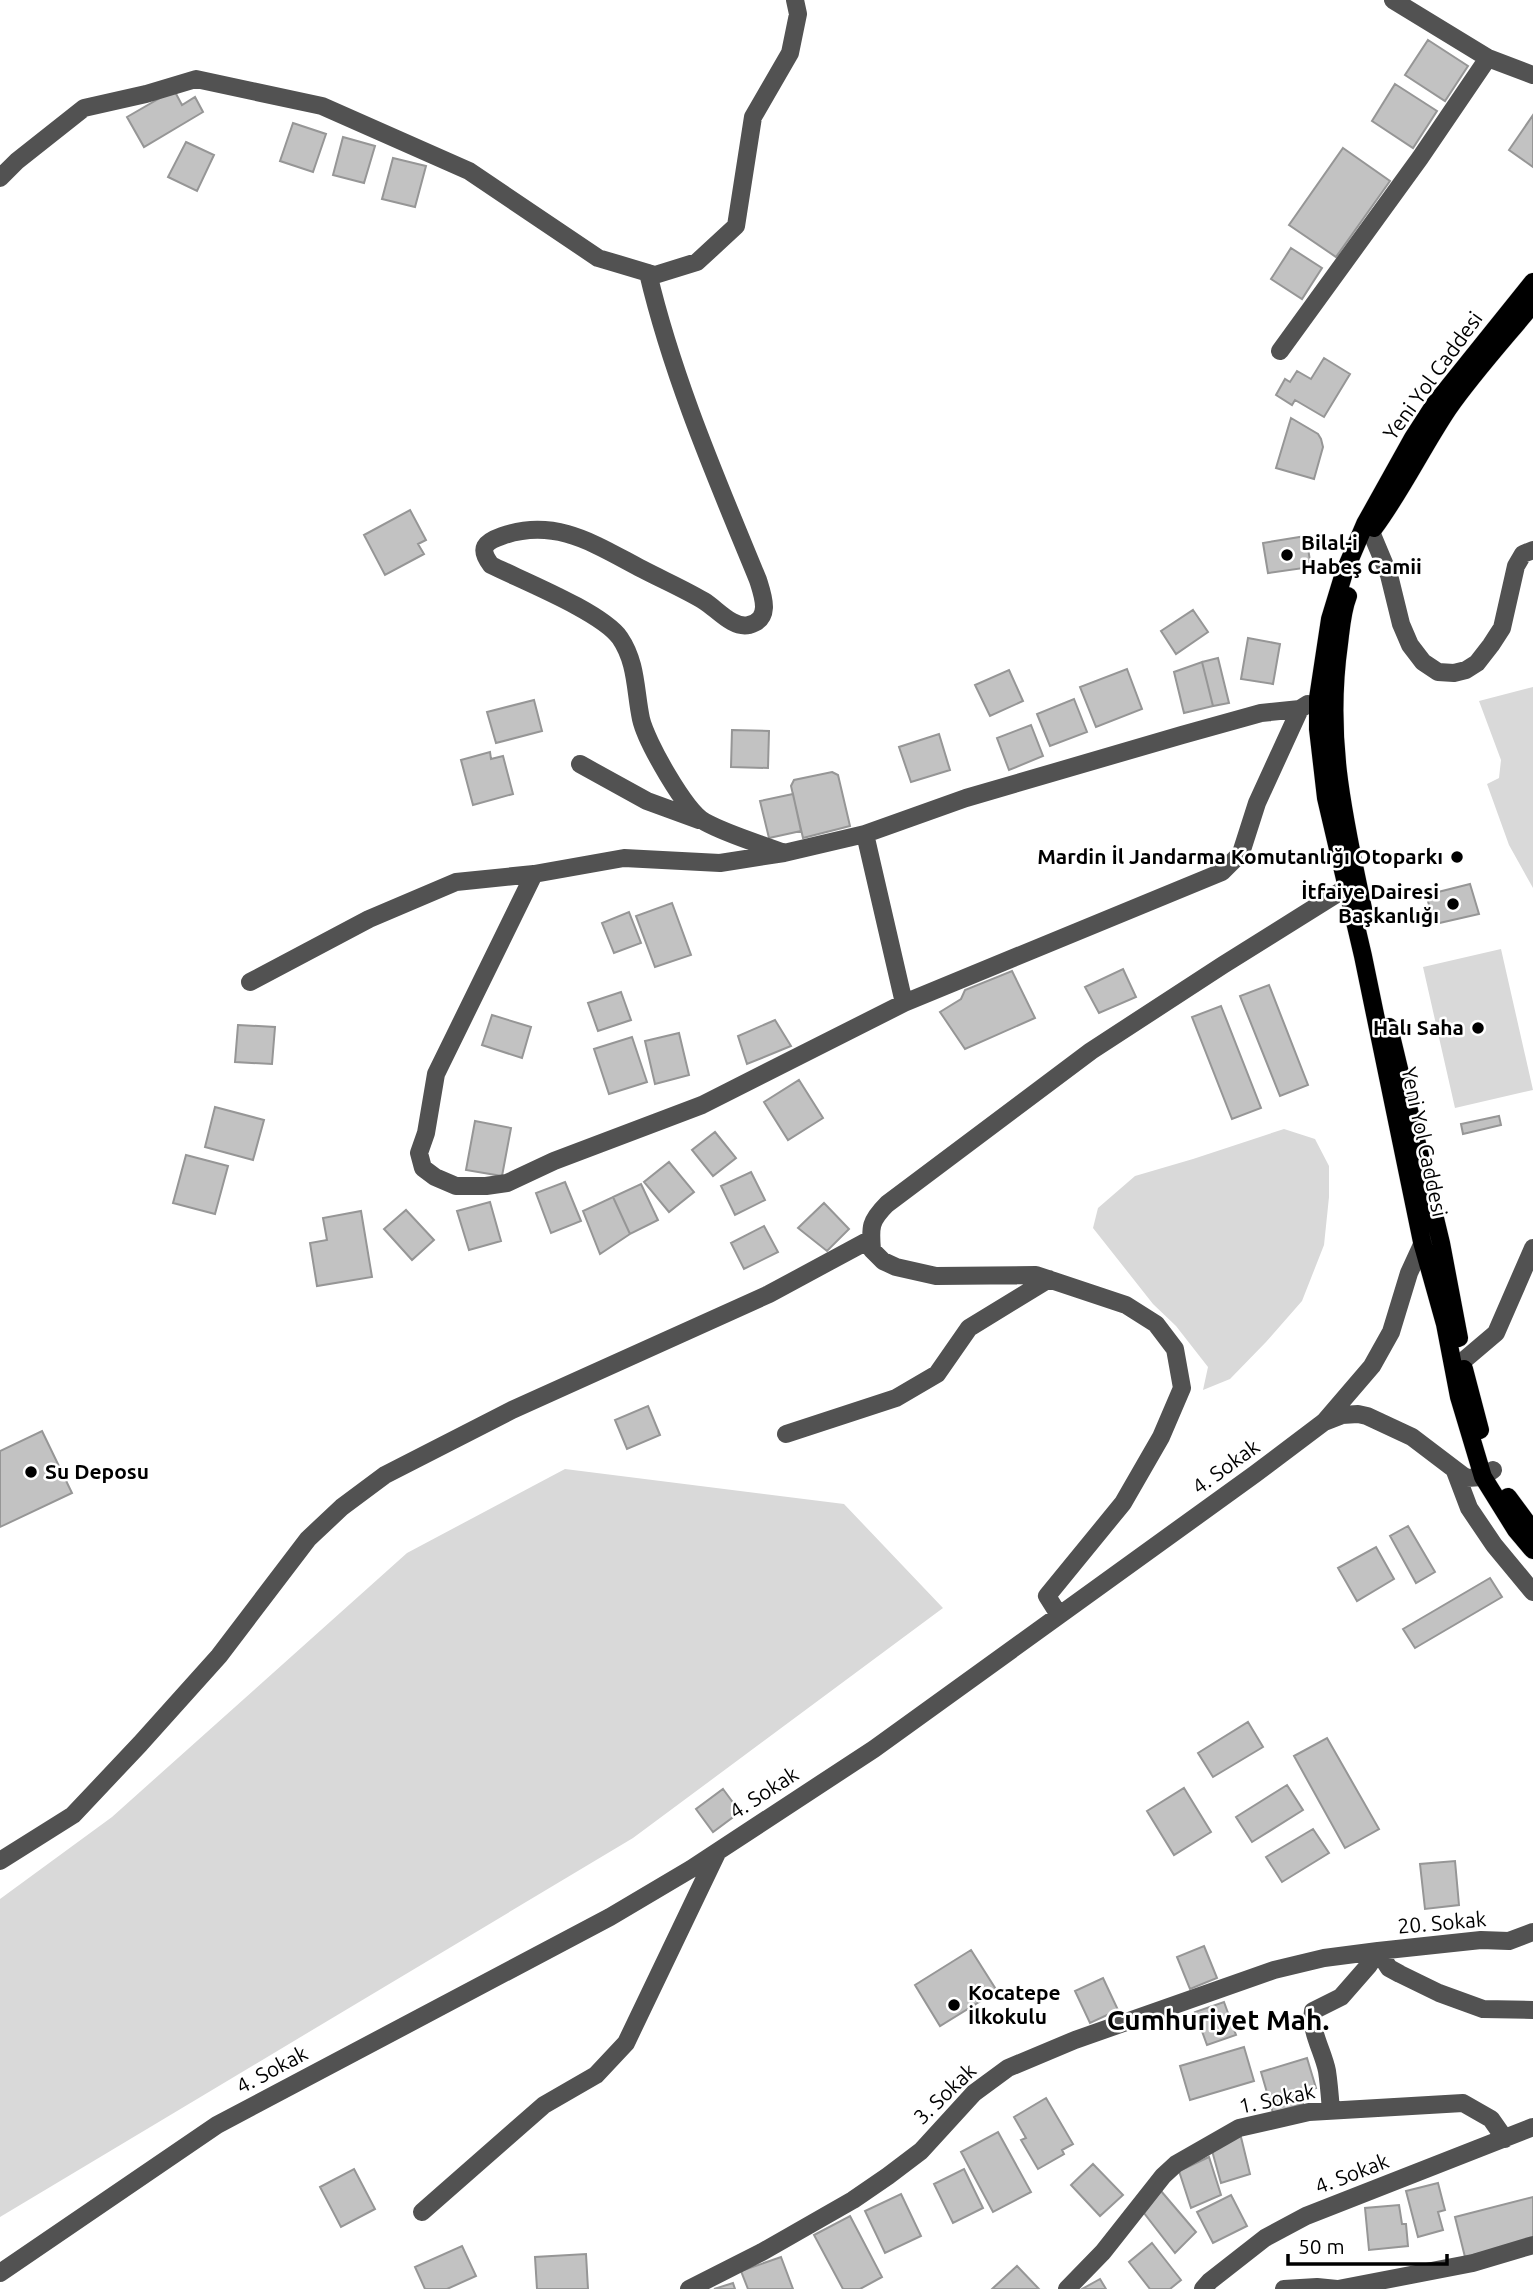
<svg xmlns="http://www.w3.org/2000/svg" width="1533" height="2289" viewBox="0 0 1533 2289" font-family="Ubuntu,sans-serif">
<style>
.green{fill:#d9d9d9}
.building{fill:#c2c2c2;stroke:#969696;stroke-width:2}
.lines{fill:none;stroke-linecap:round;stroke-linejoin:round}
.major-casing{stroke:#dbdbdb;stroke-width:19}
.minor{stroke:#525252;stroke-width:18}
.major{stroke:#000;stroke-width:18}
.poi-dot{fill:#000;stroke:#fff;stroke-width:2.5}
.labels{text-anchor:middle;stroke-width:5;stroke-linejoin:round;paint-order:stroke}
.street-label{font-size:21px;fill:#000;stroke:#fff}
.poi-label{font-size:21px;font-weight:bold;fill:#000;stroke:#fff;text-anchor:start}
.district-label{font-size:28px;font-weight:bold;fill:#000;stroke:#fff}
</style>
<rect width="100%" height="100%" fill="#fff"/>
<!-- green -->
<path class="green" d="M 1533,687 L 1533,888 L 1509,845 L 1487,784 L 1499,778 L 1501,760 L 1479,701 Z
M 1501,949 L 1533,1090 L 1455,1108 L 1423,967 Z
M 1284,1129 L 1315,1139 L 1329,1166 L 1329,1197 L 1324,1245 L 1302,1301 L 1266,1342 L 1230,1379 L 1203,1390 L 1208,1367 L 1176,1326 L 1153,1304 L 1093,1228 L 1098,1208 L 1135,1176 L 1193,1159 Z
M 565,1469 L 844,1504 L 943,1608 L 633,1838 L 0,2217 L 0,1899 L 112,1817 L 407,1553 Z"/>
<!-- building -->
<path class="building" d="M 1428,40 L 1468,66 L 1445,101 L 1405,75 Z
M 1395,84 L 1437,111 L 1413,148 L 1372,121 Z
M 174,90 L 182,105 L 195,97 L 203,112 L 144,147 L 127,117 Z
M 1533,115 L 1533,167 L 1509,150 Z
M 293,123 L 326,134 L 313,172 L 280,161 Z
M 343,137 L 375,146 L 364,183 L 333,175 Z
M 186,142 L 214,155 L 197,191 L 168,177 Z
M 1343,148 L 1390,181 L 1336,257 L 1289,225 Z
M 393,158 L 426,166 L 415,207 L 382,199 Z
M 1291,248 L 1322,268 L 1302,299 L 1271,279 Z
M 1324,358 L 1350,374 L 1324,417 L 1295,400 L 1292,405 L 1276,395 L 1285,379 L 1290,382 L 1297,371 L 1311,379 Z
M 1291,418 L 1318,434 L 1321,439 L 1323,447 L 1314,479 L 1276,468 Z
M 410,510 L 426,540 L 418,544 L 424,554 L 385,575 L 364,535 Z
M 1306,536 L 1311,567 L 1268,573 L 1263,543 Z
M 1193,610 L 1208,632 L 1176,654 L 1161,631 Z
M 1248,638 L 1280,644 L 1273,684 L 1241,679 Z
M 1218,658 L 1229,703 L 1213,706 L 1202,662 Z
M 1202,662 L 1213,706 L 1184,713 L 1174,672 Z
M 1127,669 L 1142,709 L 1096,727 L 1080,687 Z
M 1009,670 L 1023,701 L 990,716 L 975,685 Z
M 1074,699 L 1087,732 L 1050,746 L 1037,714 Z
M 534,700 L 542,731 L 496,743 L 487,712 Z
M 1031,725 L 1043,756 L 1009,770 L 997,738 Z
M 732,730 L 769,731 L 768,768 L 731,767 Z
M 939,734 L 950,770 L 911,782 L 899,747 Z
M 490,752 L 491,759 L 503,756 L 513,794 L 473,805 L 461,760 Z
M 832,772 L 838,775 L 850,826 L 803,838 L 791,786 L 794,780 Z
M 793,794 L 801,831 L 769,838 L 760,801 Z
M 1470,884 L 1479,914 L 1435,924 L 1426,895 Z
M 672,903 L 691,955 L 655,967 L 636,916 Z
M 629,912 L 641,943 L 614,953 L 602,923 Z
M 1123,969 L 1136,997 L 1099,1013 L 1085,987 Z
M 1012,971 L 1035,1018 L 965,1049 L 940,1012 L 961,999 L 965,990 Z
M 1269,985 L 1308,1085 L 1280,1096 L 1240,996 Z
M 621,992 L 631,1020 L 598,1031 L 588,1003 Z
M 1221,1006 L 1261,1108 L 1232,1119 L 1192,1017 Z
M 492,1015 L 531,1027 L 522,1058 L 482,1045 Z
M 775,1020 L 791,1046 L 747,1064 L 738,1036 Z
M 238,1025 L 275,1027 L 272,1064 L 235,1062 Z
M 679,1033 L 689,1075 L 655,1084 L 645,1041 Z
M 632,1037 L 647,1082 L 609,1094 L 594,1049 Z
M 799,1080 L 823,1118 L 788,1140 L 764,1102 Z
M 215,1107 L 264,1120 L 253,1160 L 205,1147 Z
M 1499,1116 L 1501,1125 L 1463,1134 L 1461,1124 Z
M 475,1121 L 511,1128 L 502,1176 L 466,1170 Z
M 715,1132 L 736,1158 L 713,1176 L 692,1150 Z
M 186,1155 L 228,1166 L 215,1214 L 173,1203 Z
M 669,1162 L 694,1192 L 669,1212 L 644,1182 Z
M 751,1172 L 765,1200 L 735,1215 L 721,1186 Z
M 565,1182 L 581,1221 L 551,1233 L 536,1193 Z
M 641,1184 L 658,1220 L 630,1234 L 613,1197 Z
M 613,1197 L 630,1234 L 600,1254 L 583,1211 Z
M 490,1202 L 501,1241 L 469,1250 L 457,1211 Z
M 824,1203 L 849,1229 L 827,1251 L 798,1228 Z
M 406,1210 L 434,1240 L 412,1260 L 384,1229 Z
M 361,1211 L 372,1277 L 317,1286 L 310,1243 L 327,1240 L 323,1218 Z
M 764,1226 L 778,1252 L 744,1269 L 731,1243 Z
M 648,1406 L 660,1435 L 627,1449 L 615,1420 Z
M 42,1431 L 72,1493 L 0,1527 L 0,1451 Z
M 1408,1526 L 1435,1572 L 1416,1583 L 1390,1536 Z
M 1376,1547 L 1394,1579 L 1357,1601 L 1338,1568 Z
M 1490,1578 L 1502,1597 L 1415,1648 L 1403,1629 Z
M 1248,1722 L 1263,1747 L 1213,1777 L 1198,1753 Z
M 1327,1738 L 1379,1829 L 1345,1848 L 1294,1756 Z
M 1287,1785 L 1303,1810 L 1252,1842 L 1236,1817 Z
M 1184,1788 L 1211,1832 L 1174,1855 L 1147,1811 Z
M 723,1789 L 740,1812 L 713,1832 L 696,1809 Z
M 1313,1829 L 1329,1853 L 1282,1882 L 1266,1857 Z
M 1455,1861 L 1459,1905 L 1425,1909 L 1420,1864 Z
M 1204,1946 L 1217,1978 L 1190,1989 L 1177,1957 Z
M 971,1950 L 997,1991 L 940,2026 L 915,1985 Z
M 1103,1978 L 1118,2010 L 1090,2023 L 1075,1991 Z
M 1224,2002 L 1236,2035 L 1207,2045 L 1195,2012 Z
M 1244,2047 L 1254,2081 L 1190,2100 L 1180,2066 Z
M 1307,2058 L 1316,2088 L 1300,2092 L 1303,2104 L 1273,2113 L 1261,2072 Z
M 1046,2098 L 1073,2144 L 1062,2150 L 1064,2154 L 1038,2169 L 1021,2140 L 1026,2138 L 1014,2117 Z
M 998,2132 L 1031,2192 L 993,2212 L 961,2152 Z
M 1240,2133 L 1250,2174 L 1221,2183 L 1211,2147 Z
M 1209,2157 L 1221,2195 L 1191,2208 L 1179,2171 Z
M 1093,2164 L 1123,2195 L 1100,2216 L 1071,2185 Z
M 354,2169 L 375,2209 L 341,2227 L 320,2187 Z
M 964,2169 L 983,2208 L 953,2223 L 934,2184 Z
M 1438,2183 L 1445,2210 L 1438,2212 L 1443,2230 L 1418,2237 L 1406,2191 Z
M 1161,2191 L 1196,2232 L 1175,2253 L 1144,2213 Z
M 901,2194 L 921,2236 L 885,2253 L 865,2211 Z
M 1231,2195 L 1247,2226 L 1213,2243 L 1197,2212 Z
M 1533,2197 L 1533,2240 L 1465,2257 L 1455,2217 Z
M 1399,2205 L 1402,2224 L 1406,2224 L 1408,2246 L 1369,2250 L 1365,2208 Z
M 850,2216 L 882,2277 L 860,2289 L 843,2289 L 814,2235 Z
M 1152,2243 L 1181,2280 L 1170,2289 L 1150,2289 L 1129,2262 Z
M 462,2246 L 476,2276 L 447,2289 L 425,2289 L 415,2267 Z
M 586,2254 L 588,2289 L 537,2289 L 535,2257 Z
M 781,2257 L 793,2289 L 748,2289 L 741,2271 Z
M 1017,2266 L 1039,2289 L 992,2289 Z
M 1100,2279 L 1106,2289 L 1082,2289 Z
M 733,2283 L 735,2289 L 714,2289 Z"/>
<g class="lines">
<!-- major casing -->
<g class="major-casing">
<path id="major" d="M 1533,282 L 1435,404 L 1413,438 L 1365,524 L 1344,573 L 1330,619 L 1318,698 L 1318,729 L 1326,798 L 1363,956 L 1422,1242 L 1445,1324 L 1459,1397 L 1483,1477 L 1516,1530 L 1533,1550
M 1374,528 C 1402,490 1422,448 1448,409 C 1473,373 1505,338 1533,304
M 1348,596 C 1342,611 1341,628 1339,644 C 1325,743 1345,822 1365,918
M 1389,1027 L 1441,1243 L 1459,1338
M 1464,1369 L 1480,1430
M 1508,1497 L 1533,1531"/>
</g>
<!-- minor -->
<path class="minor" d="M 1393,0 L 1488,58 L 1533,75
M 0,178 L 17,161 L 84,108 L 146,94 L 196,79 L 322,106 L 469,171 L 598,258 L 655,275 L 697,262 L 736,226 L 753,117 L 790,53 L 798,14 L 795,0
M 648,273 C 673,379 717,480 758,580 C 763,596 772,619 749,625 C 733,629 717,609 704,601 C 684,589 663,580 642,569 C 596,545 556,517 502,536 C 485,542 478,548 491,565 C 521,580 602,612 620,638 C 637,663 635,691 641,719 C 646,741 685,811 705,822 C 729,835 758,843 784,853
M 1280,351 L 1420,158 L 1488,58
M 1371,532 L 1389,575 L 1401,624 L 1410,645 L 1423,662 L 1438,672 L 1454,673 L 1466,670 L 1477,663 L 1491,645 L 1502,628 L 1516,566 L 1523,554 L 1533,550
M 580,764 L 647,801 L 699,820
M 865,834 L 904,1003
M 534,874 L 436,1074 L 426,1133 L 419,1153 L 423,1168 L 435,1177 L 456,1186 L 486,1186 L 507,1183 L 554,1161 L 702,1105 L 904,1003 L 1222,872 L 1241,853 L 1257,803 L 1300,709
M 250,982 L 369,919 L 456,882 L 534,874 L 624,858 L 720,863 L 784,853 L 865,834 L 966,798 L 1182,735 L 1261,713 L 1300,709 L 1308,704
M 1463,1361 L 1496,1333 L 1533,1248
M 1324,1422 L 1342,1415 L 1358,1414 L 1367,1416 L 1412,1437 L 1466,1478 L 1483,1477 L 1493,1470
M 786,1434 L 896,1398 L 937,1374 L 969,1328 L 1049,1279
M 1455,1471 L 1469,1508 L 1494,1545 L 1533,1592
M 1059,1615 L 1047,1596 L 1123,1503 L 1161,1437 L 1182,1388 L 1175,1349 L 1156,1324 L 1126,1305 L 1036,1275 L 936,1276 L 896,1267 L 883,1261 L 872,1250 C 870,1227 870,1221 887,1204 L 1091,1051 L 1223,965 L 1346,888
M 0,1861 L 73,1815 L 140,1744 L 219,1656 L 308,1539 L 342,1507 L 385,1475 L 512,1410 L 769,1294 L 871,1239
M 1378,1951 L 1389,1968 L 1400,1974 L 1439,1993 L 1483,2009 L 1533,2010
M 1331,2111 C 1330,2098 1329,2084 1327,2071 C 1323,2051 1310,2032 1313,2011 L 1341,1997 L 1369,1965 L 1378,1951
M 422,2212 L 544,2105 L 596,2075 L 626,2043 L 717,1853
M 0,2273 L 217,2125 L 610,1917 L 691,1869 L 874,1749 L 1255,1474 L 1324,1422 L 1372,1366 L 1391,1332 L 1409,1273 L 1426,1236
M 689,2289 L 762,2252 L 853,2200 L 888,2176 L 921,2151 L 974,2093 L 1008,2068 L 1075,2040 L 1274,1970 L 1324,1958 L 1378,1951 L 1481,1940 L 1509,1941 L 1533,1932
M 1067,2289 L 1103,2252 L 1163,2176 L 1176,2164 L 1239,2128 L 1309,2112 L 1463,2103 L 1491,2119 L 1505,2139
M 1203,2289 L 1210,2281 L 1265,2238 L 1306,2216 L 1533,2127
M 1284,2289 L 1317,2287 L 1337,2289
M 1338,2289 L 1473,2263 L 1533,2245"/>
<!-- major -->
<use href="#major" class="major"/>
</g>
<!-- markers -->
<g class="poi-dot">
<circle cx="1287" cy="555" r="7"/>
<circle cx="1457" cy="857" r="7"/>
<circle cx="1453" cy="904" r="7"/>
<circle cx="1478" cy="1028" r="7"/>
<circle cx="31" cy="1472" r="7"/>
<circle cx="954" cy="2005" r="7"/>
</g>
<g class="labels">
<!-- street labels -->
<g class="street-label">
<text transform="translate(1433 376) rotate(-54)" y="7">Yeni Yol Caddesi</text>
<text transform="translate(1424 1142) rotate(78)" y="7">Yeni Yol Caddesi</text>
<text transform="translate(1226 1467) rotate(-36)" y="7">4. Sokak</text>
<text transform="translate(764 1793) rotate(-33)" y="7">4. Sokak</text>
<text transform="translate(1442 1923) rotate(-5)" y="7">20. Sokak</text>
<text transform="translate(272 2070) rotate(-28)" y="7">4. Sokak</text>
<text transform="translate(945 2094) rotate(-44)" y="7">3. Sokak</text>
<text transform="translate(1277 2099) rotate(-12)" y="7">1. Sokak</text>
<text transform="translate(1352 2174) rotate(-21)" y="7">4. Sokak</text>
</g>
<!-- poi labels -->
<g class="poi-label">
<text x="1301" y="550">Bilal-i<tspan x="1301" dy="24">Habeş Camii</tspan></text>
<text x="1443" y="864" text-anchor="end">Mardin İl Jandarma Komutanlığı Otoparkı</text>
<text x="1439" y="899" text-anchor="end">İtfaiye Dairesi<tspan x="1439" dy="24">Başkanlığı</tspan></text>
<text x="1464" y="1035" text-anchor="end">Halı Saha</text>
<text x="45" y="1479">Su Deposu</text>
<text x="968" y="2000">Kocatepe<tspan x="968" dy="24">İlkokulu</tspan></text>
</g>
<!-- district labels -->
<g class="district-label">
<text x="1218" y="2030">Cumhuriyet Mah.</text>
</g>
</g>
<!-- scale -->
<path d="M1288 2254v10h159v-10" fill="none" stroke="#000000" stroke-width="3.5"/>
<text x="1298" y="2254" font-size="21" fill="#000000" stroke="#ffffff" stroke-width="5" paint-order="stroke">50 m</text>
</svg>
